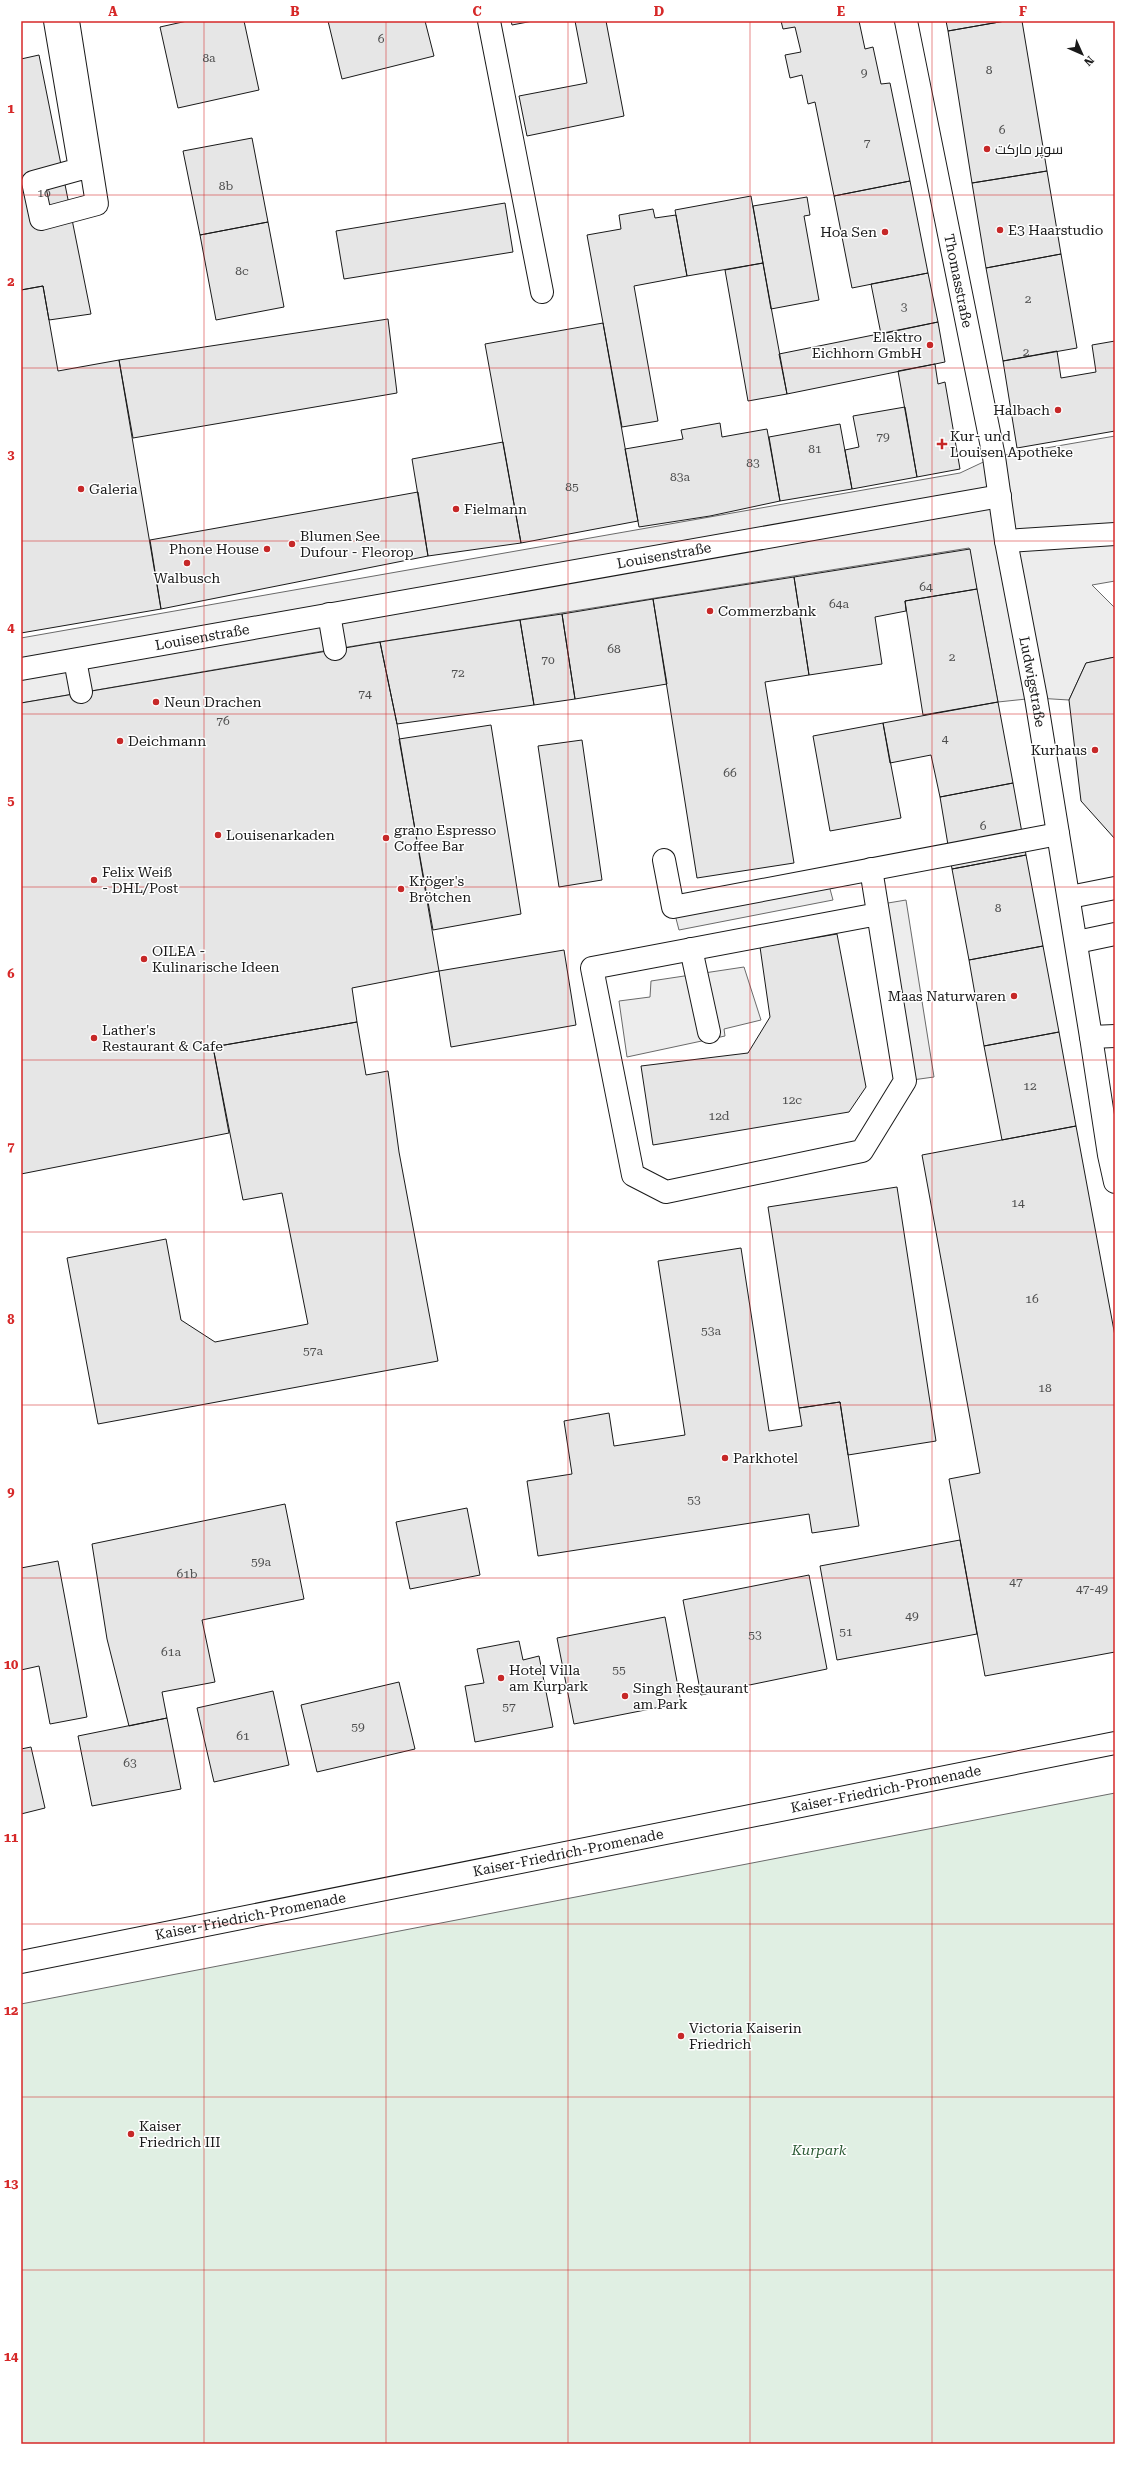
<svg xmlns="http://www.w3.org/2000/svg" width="1136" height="2465" viewBox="0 0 1136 2465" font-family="'Roboto Serif',Cairo,serif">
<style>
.green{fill:#e0efe3;stroke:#6a6a6a}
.parking{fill:#ededed;stroke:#6a6a6a}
.building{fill:#e6e6e6;stroke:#1a1a1a}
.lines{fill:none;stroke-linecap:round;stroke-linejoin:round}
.minor-casing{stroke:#1a1a1a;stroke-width:24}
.minor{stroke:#fff;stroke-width:22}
.grid{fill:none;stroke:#d62828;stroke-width:1;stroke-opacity:0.55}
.poi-dot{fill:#c62828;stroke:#fff;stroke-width:1.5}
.labels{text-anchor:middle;stroke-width:3;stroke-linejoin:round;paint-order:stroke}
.number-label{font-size:12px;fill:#4d4d4d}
.poi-label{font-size:14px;fill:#1a1a1a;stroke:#fff;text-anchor:start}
.street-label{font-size:14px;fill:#1a1a1a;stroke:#fff}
.park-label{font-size:14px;font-style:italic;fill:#2b5a34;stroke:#fff}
.neatline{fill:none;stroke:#d62828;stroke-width:1.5}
.grid-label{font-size:13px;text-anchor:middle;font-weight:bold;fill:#d62828}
</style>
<rect width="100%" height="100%" fill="#fff"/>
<!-- green -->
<path class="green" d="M 1115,1793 L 1115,2444 L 21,2444 L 21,2004 Z"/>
<!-- parking -->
<path class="parking" d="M 1115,436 L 1115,581 L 1092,585 L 1115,608 L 1115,657 L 1086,663 L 1069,700 L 1036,698 L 998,702 L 969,548 L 335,649 L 21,703 L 21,638 L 960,473 L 994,457 Z
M 827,878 L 833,900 L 679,930 L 673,907 Z
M 906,900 L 934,1077 L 905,1081 L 876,905 Z
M 744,967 L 761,1020 L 724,1029 L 725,1036 L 627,1057 L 619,1001 L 650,997 L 651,981 Z"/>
<!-- building -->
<path class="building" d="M 187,21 L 244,21 L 259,90 L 178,108 L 160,27 Z
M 328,21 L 425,21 L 434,56 L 342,79 Z
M 511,21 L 533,21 L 512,25 Z
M 575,21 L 606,21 L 624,116 L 527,136 L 519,96 L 587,83 Z
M 781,21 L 859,21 L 865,49 L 873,47 L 881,84 L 890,83 L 910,181 L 834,196 L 815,102 L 808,104 L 802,75 L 790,78 L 785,55 L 801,52 L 795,27 L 783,29 Z
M 946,21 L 1005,21 L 948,31 Z
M 1005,21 L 1022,21 L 1047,171 L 972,183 L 948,31 Z
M 39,55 L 91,314 L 49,320 L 43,286 L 21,290 L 21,59 Z
M 252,138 L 268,222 L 200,235 L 183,151 Z
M 1047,171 L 1061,254 L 986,268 L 972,183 Z
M 910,181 L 928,273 L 852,288 L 834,196 Z
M 751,196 L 763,263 L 687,276 L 675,210 Z
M 807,197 L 810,215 L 804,216 L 819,300 L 771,309 L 753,206 Z
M 505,203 L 513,252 L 344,279 L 336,231 Z
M 653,209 L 655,218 L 676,215 L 687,276 L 634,286 L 658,421 L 622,427 L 587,235 L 621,229 L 619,215 Z
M 268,222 L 284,307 L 216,320 L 200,235 Z
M 1061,254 L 1077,348 L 1003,361 L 986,268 Z
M 763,263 L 787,394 L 748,401 L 725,270 Z
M 928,273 L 938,322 L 881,334 L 871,284 Z
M 43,286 L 58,371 L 119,360 L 161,609 L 21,633 L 21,290 Z
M 388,319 L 397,393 L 133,438 L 119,360 Z
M 938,322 L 945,362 L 787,394 L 779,354 Z
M 603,323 L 638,521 L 521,543 L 485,344 Z
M 1115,341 L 1115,431 L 1017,448 L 1003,361 L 1057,351 L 1061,378 L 1096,372 L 1092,345 Z
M 935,364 L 938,384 L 945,382 L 960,469 L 917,477 L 898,371 Z
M 905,407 L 917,477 L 852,489 L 845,450 L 859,447 L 853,416 Z
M 720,423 L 722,437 L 767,429 L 780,501 L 710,516 L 639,527 L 625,449 L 683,439 L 681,430 Z
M 840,424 L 852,489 L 780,501 L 769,437 Z
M 503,442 L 521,543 L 428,556 L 412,459 Z
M 418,492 L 428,556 L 161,609 L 150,540 Z
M 970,549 L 977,589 L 905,601 L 906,611 L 875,617 L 882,664 L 809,675 L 794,577 Z
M 794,577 L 809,675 L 765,682 L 794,863 L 697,878 L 653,599 Z
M 977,589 L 998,702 L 923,715 L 905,601 Z
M 653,599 L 667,684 L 575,699 L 562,614 Z
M 562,614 L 575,699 L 534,705 L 520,620 Z
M 520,620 L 534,705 L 397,724 L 380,642 Z
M 380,642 L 397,724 L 439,971 L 352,988 L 357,1022 L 213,1047 L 229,1133 L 21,1174 L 21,703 Z
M 1115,657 L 1115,839 L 1081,801 L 1069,700 L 1086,663 Z
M 998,702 L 1013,783 L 940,797 L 931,755 L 890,763 L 883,723 Z
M 883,723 L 901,818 L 830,831 L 813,736 Z
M 491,725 L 521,914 L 433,930 L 399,739 Z
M 582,740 L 602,880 L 559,887 L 538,746 Z
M 1013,783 L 1026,855 L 952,869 L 940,797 Z
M 1026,855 L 1043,946 L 969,960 L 952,869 Z
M 837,934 L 866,1087 L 849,1112 L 653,1145 L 641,1066 L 748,1053 L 770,1017 L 760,947 Z
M 1043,946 L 1059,1032 L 984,1046 L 969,960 Z
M 564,950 L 576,1025 L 451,1047 L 439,971 Z
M 357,1022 L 366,1075 L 388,1071 L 399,1152 L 438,1361 L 98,1424 L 67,1258 L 166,1239 L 181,1320 L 215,1342 L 308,1324 L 282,1193 L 243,1200 L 213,1047 Z
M 1059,1032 L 1076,1126 L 1002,1140 L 984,1046 Z
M 1076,1126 L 1115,1336 L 1115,1652 L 985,1676 L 949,1479 L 980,1473 L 922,1155 Z
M 897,1187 L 936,1441 L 848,1455 L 840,1402 L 799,1408 L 768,1207 Z
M 741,1248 L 769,1431 L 802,1426 L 799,1408 L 840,1402 L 859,1526 L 812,1533 L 809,1514 L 538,1556 L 527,1481 L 572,1474 L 564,1421 L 609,1413 L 614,1446 L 685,1435 L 658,1261 Z
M 285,1504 L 304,1599 L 202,1620 L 215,1682 L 162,1692 L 167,1718 L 129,1726 L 107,1639 L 92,1544 Z
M 467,1508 L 480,1575 L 410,1589 L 396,1522 Z
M 960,1540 L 977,1634 L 837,1660 L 820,1566 Z
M 58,1561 L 87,1717 L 50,1724 L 39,1666 L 21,1670 L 21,1568 Z
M 809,1575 L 827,1669 L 701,1695 L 683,1600 Z
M 665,1617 L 681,1703 L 574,1724 L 557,1638 Z
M 519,1641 L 523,1660 L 539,1656 L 553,1727 L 475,1742 L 465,1686 L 484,1683 L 477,1649 Z
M 399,1682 L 415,1749 L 317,1772 L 301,1705 Z
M 273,1691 L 289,1765 L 214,1782 L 197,1708 Z
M 167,1718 L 181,1789 L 92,1806 L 78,1736 Z
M 31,1747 L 45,1808 L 21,1814 L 21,1749 Z"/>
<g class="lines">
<!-- minor casing -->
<g class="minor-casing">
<g id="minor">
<path d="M 55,21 L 80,169 L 33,182 L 41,219 L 97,204 L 68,21"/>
<path d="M 489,21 L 542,292"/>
<path id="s1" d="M 906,21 L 994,457 L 1006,541 L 1036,698 L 1091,1037 L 1115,1036"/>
<path d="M 1006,541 L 1115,534"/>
<path d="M 329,614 L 335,649"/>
<path d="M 75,660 L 81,692"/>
<path id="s2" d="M 21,669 L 1000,496"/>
<path d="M 664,860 L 673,907 L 1058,834"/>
<path d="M 871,869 L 905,1081 L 862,1151 L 666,1192 L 633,1175 L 592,968 L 878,914"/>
<path d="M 1070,897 L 1115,888"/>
<path d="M 1077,942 L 1115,934"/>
<path d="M 691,949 L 709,1032"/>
<path d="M 1091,1037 L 1109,1155 L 1115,1182"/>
<path id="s3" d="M 21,1962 L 1115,1743"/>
</g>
</g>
<!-- minor -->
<use href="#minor" class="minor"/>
</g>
<!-- grid -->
<path class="grid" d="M 204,21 L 204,2444M 386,21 L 386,2444M 568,21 L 568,2444M 750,21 L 750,2444M 932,21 L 932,2444M 21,195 L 1115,195M 21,368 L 1115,368M 21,541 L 1115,541M 21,714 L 1115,714M 21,887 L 1115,887M 21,1060 L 1115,1060M 21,1232 L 1115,1232M 21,1405 L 1115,1405M 21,1578 L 1115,1578M 21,1751 L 1115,1751M 21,1924 L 1115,1924M 21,2097 L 1115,2097M 21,2270 L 1115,2270"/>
<!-- markers -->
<g class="poi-dot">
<circle cx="987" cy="149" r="4"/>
<circle cx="1000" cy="230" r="4"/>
<circle cx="885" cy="232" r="4"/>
<circle cx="930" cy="345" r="4"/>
<circle cx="1058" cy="410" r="4"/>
<path d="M940 438h4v4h4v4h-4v4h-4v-4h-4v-4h4z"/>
<circle cx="81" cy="489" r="4"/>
<circle cx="456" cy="509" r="4"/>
<circle cx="292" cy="544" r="4"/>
<circle cx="267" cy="549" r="4"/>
<circle cx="187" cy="563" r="4"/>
<circle cx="710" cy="611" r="4"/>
<circle cx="156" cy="702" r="4"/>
<circle cx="120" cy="741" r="4"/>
<circle cx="1095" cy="750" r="4"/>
<circle cx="218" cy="835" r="4"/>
<circle cx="386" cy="838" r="4"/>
<circle cx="94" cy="880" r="4"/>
<circle cx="401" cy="889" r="4"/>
<circle cx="144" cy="959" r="4"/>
<circle cx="1014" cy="996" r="4"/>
<circle cx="94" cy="1038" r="4"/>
<circle cx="725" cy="1458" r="4"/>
<circle cx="501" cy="1678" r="4"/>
<circle cx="625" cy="1696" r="4"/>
<circle cx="681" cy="2036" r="4"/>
<circle cx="131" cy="2134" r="4"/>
</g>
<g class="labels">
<!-- number labels -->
<g class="number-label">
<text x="381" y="43">6</text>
<text x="209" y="62">8a</text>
<text x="989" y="74">8</text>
<text x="864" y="77">9</text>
<text x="1002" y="134">6</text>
<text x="867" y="147">7</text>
<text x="226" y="190">8b</text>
<text x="44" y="197">10</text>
<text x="242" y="275">8c</text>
<text x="1028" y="303">2</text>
<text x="904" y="311">3</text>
<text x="1026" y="356">2</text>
<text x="883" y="441">79</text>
<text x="815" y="453">81</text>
<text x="753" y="467">83</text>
<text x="680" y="481">83a</text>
<text x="572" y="491">85</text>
<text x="926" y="591">64</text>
<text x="839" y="608">64a</text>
<text x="614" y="653">68</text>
<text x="952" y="661">2</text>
<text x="548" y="664">70</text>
<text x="458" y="677">72</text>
<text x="365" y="698">74</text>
<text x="223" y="725">76</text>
<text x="945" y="743">4</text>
<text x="730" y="777">66</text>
<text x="983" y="830">6</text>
<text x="998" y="912">8</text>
<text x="1030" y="1090">12</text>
<text x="792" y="1104">12c</text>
<text x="719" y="1120">12d</text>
<text x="1018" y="1207">14</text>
<text x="1032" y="1303">16</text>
<text x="711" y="1335">53a</text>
<text x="313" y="1355">57a</text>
<text x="1045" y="1392">18</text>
<text x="694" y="1504">53</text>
<text x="261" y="1566">59a</text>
<text x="187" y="1578">61b</text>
<text x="1016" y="1586">47</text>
<text x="1092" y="1593">47-49</text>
<text x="912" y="1620">49</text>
<text x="846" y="1636">51</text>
<text x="755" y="1639">53</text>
<text x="171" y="1656">61a</text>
<text x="619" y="1674">55</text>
<text x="509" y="1711">57</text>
<text x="358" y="1731">59</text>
<text x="243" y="1740">61</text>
<text x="130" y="1767">63</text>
</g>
<!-- poi labels -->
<g class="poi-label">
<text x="995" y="154">سوپر مارکت</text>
<text x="1008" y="235">E3 Haarstudio</text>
<text x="877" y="237" text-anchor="end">Hoa Sen</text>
<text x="922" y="342" text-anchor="end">Elektro<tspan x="922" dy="16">Eichhorn GmbH</tspan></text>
<text x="1050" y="415" text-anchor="end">Halbach</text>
<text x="950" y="441">Kur- und<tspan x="950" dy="16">Louisen Apotheke</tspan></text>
<text x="89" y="494">Galeria</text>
<text x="464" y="514">Fielmann</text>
<text x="300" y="541">Blumen See<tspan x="300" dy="16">Dufour - Fleorop</tspan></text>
<text x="259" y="554" text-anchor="end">Phone House</text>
<text x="187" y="583" text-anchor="middle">Walbusch</text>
<text x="718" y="616">Commerzbank</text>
<text x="164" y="707">Neun Drachen</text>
<text x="128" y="746">Deichmann</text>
<text x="1087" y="755" text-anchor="end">Kurhaus</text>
<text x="394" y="835">grano Espresso<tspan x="394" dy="16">Coffee Bar</tspan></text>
<text x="226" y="840">Louisenarkaden</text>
<text x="102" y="877">Felix Weiß<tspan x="102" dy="16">- DHL/Post</tspan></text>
<text x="409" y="886">Kröger's<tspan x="409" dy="16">Brötchen</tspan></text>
<text x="152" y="956">OILEA -<tspan x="152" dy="16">Kulinarische Ideen</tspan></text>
<text x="1006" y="1001" text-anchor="end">Maas Naturwaren</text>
<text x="102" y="1035">Lather's<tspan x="102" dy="16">Restaurant &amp; Cafe</tspan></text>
<text x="733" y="1463">Parkhotel</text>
<text x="509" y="1675">Hotel Villa<tspan x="509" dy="16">am Kurpark</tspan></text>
<text x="633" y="1693">Singh Restaurant<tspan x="633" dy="16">am Park</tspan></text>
<text x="689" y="2033">Victoria Kaiserin<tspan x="689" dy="16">Friedrich</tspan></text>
<text x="139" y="2131">Kaiser<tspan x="139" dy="16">Friedrich III</tspan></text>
</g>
<!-- street labels -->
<g class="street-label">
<text dy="5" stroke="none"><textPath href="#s1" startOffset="265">Thomasstraße</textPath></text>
<text dy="5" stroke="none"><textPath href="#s2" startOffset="653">Louisenstraße</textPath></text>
<text dy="5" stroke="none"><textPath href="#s2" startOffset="184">Louisenstraße</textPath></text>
<text dy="5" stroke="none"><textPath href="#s1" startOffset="673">Ludwigstraße</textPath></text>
<text dy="5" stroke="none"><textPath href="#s3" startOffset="882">Kaiser-Friedrich-Promenade</textPath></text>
<text dy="5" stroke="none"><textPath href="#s3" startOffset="558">Kaiser-Friedrich-Promenade</textPath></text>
<text dy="5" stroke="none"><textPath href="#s3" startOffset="234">Kaiser-Friedrich-Promenade</textPath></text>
</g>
<!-- park labels -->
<g class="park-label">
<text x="819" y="2155">Kurpark</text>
</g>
</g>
<!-- border -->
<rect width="1136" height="2465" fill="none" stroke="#ffffff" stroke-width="44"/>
<!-- north arrow -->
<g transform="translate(1082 54) rotate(135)" stroke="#ffffff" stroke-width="3" paint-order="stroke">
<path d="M0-3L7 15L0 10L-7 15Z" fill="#1a1a1a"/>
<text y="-6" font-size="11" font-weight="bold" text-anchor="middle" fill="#1a1a1a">N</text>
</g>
<rect x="22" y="22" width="1092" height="2421" class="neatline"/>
<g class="grid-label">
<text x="113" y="16">A</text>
<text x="295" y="16">B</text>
<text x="477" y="16">C</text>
<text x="659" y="16">D</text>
<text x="841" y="16">E</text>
<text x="1023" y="16">F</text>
<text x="11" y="113">1</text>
<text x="11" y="286">2</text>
<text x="11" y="459">3</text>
<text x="11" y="632">4</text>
<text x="11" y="805">5</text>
<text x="11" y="978">6</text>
<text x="11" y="1151">7</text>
<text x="11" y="1324">8</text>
<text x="11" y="1496">9</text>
<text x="11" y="1669">10</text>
<text x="11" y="1842">11</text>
<text x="11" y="2015">12</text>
<text x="11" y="2188">13</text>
<text x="11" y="2361">14</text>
</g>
</svg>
